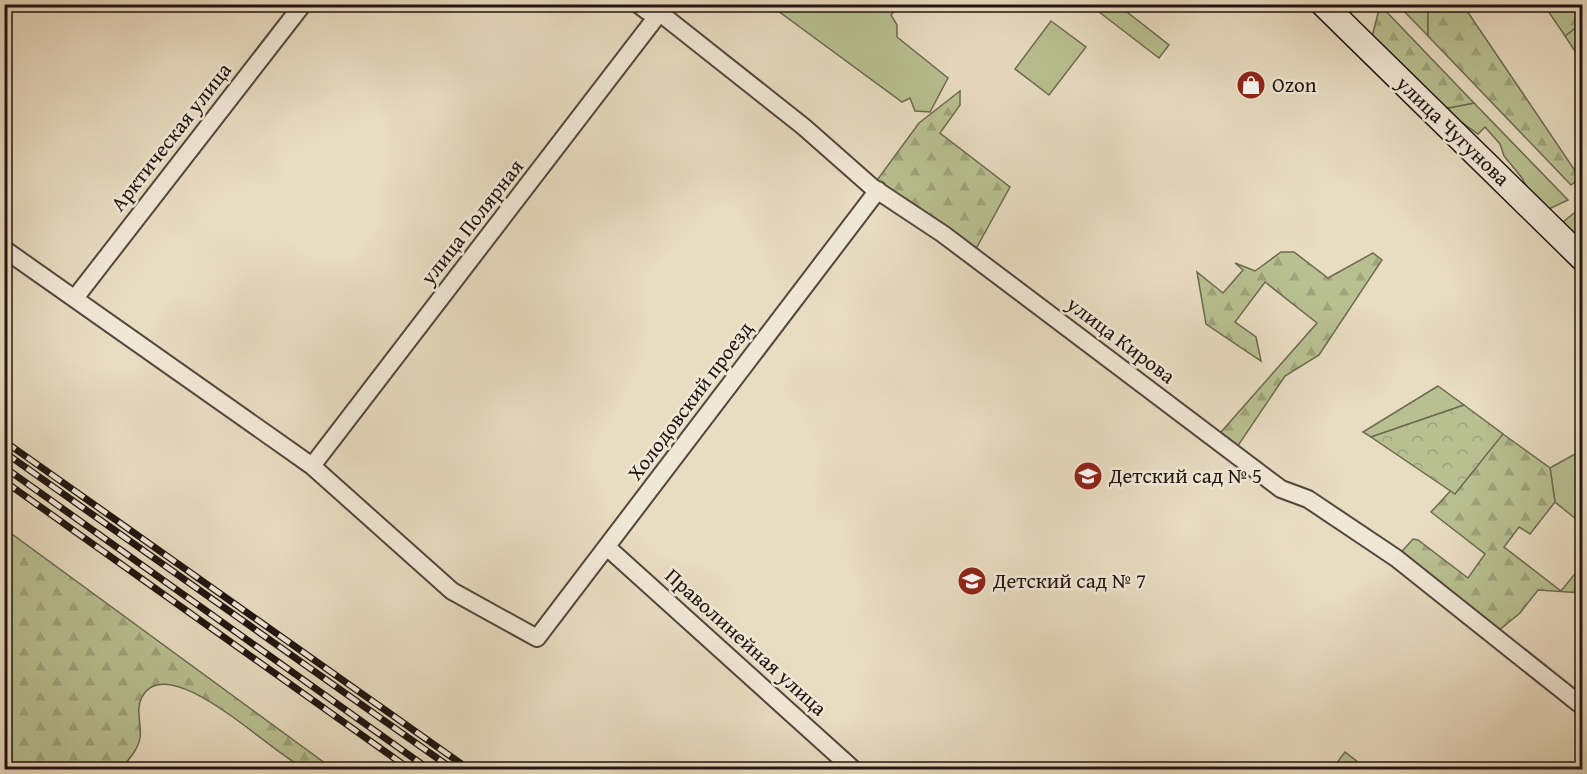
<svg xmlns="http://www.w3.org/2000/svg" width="1587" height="774" viewBox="0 0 1587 774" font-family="'Gentium Book Plus',serif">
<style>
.green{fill:#b8c091;stroke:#6c6a50;stroke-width:1.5}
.forest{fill:url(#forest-firs);stroke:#6c6a50;stroke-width:1.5}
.park{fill:url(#park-crowns);stroke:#6c6a50;stroke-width:1.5}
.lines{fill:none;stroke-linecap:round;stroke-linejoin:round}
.minor-casing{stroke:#53463c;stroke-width:20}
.secondary-casing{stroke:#21140f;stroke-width:27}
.minor{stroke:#f0e8d7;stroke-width:16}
.secondary{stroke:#f0e8d7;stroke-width:24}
.rail-casing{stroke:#21140f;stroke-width:7}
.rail{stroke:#f0e8d7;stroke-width:4.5;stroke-dasharray:14;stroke-linecap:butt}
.labels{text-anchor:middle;stroke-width:5;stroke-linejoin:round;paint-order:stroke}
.poi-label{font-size:21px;fill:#21140f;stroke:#f0e8d7;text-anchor:start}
.street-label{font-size:21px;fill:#21140f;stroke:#f0e8d7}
</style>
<defs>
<pattern id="forest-firs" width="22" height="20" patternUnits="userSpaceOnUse" patternTransform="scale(1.5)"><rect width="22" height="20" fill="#b8c091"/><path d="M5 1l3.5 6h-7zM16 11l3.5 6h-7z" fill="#9ea47c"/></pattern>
<pattern id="park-crowns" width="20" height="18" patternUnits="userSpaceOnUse" patternTransform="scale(1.5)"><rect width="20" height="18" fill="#b8c091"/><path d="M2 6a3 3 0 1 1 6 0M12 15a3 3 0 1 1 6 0" fill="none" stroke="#9ea47c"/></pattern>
</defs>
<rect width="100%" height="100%" fill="#e8dcc1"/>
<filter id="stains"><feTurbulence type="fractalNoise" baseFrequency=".00333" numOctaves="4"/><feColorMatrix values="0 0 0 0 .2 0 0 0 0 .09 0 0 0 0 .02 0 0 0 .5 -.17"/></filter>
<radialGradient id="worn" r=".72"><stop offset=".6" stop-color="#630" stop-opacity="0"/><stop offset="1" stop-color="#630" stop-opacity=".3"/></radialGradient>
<!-- green -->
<path class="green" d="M 770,5 L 900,5 L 891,15 L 897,25 L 897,37 L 948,78 L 930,112 L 915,111 L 910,98 L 902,102 Z
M 1090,5 L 1118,5 L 1169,45 L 1159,58 Z
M 1398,5 L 1428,5 L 1428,36 Z
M 1051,21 L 1086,47 L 1049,95 L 1015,69 Z
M 1582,23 L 1582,62 L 1565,36 Z
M 1474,103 L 1568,200 L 1549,209 L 1537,207 L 1522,178 L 1504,156 L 1500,144 L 1485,127 L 1478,134 L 1443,109 Z
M 1578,210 L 1582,215 L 1582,250 L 1564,230 L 1564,221 Z
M 1438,386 L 1464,405 L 1371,437 L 1363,432 Z
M 1582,450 L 1582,524 L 1555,502 L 1550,468 Z"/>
<!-- forest -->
<path class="forest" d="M 1380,5 L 1474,103 L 1443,109 L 1372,37 Z
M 1428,5 L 1463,5 L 1580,178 L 1571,185 L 1428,36 Z
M 1544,5 L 1582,5 L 1582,23 L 1565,36 Z
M 960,91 L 960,105 L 940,133 L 1010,187 L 972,256 L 872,187 L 919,123 Z
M 1281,252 L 1294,252 L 1328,278 L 1373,253 L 1382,260 L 1319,355 L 1285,376 L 1233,453 L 1215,439 L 1317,323 L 1265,282 L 1235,322 L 1256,337 L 1261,361 L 1206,324 L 1197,272 L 1223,293 L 1243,270 L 1235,263 L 1255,271 Z
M 1503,434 L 1550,468 L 1555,502 L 1530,534 L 1519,527 L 1504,547 L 1561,591 L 1582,565 L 1582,593 L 1538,590 L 1520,613 L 1492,636 L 1396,558 L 1413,539 L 1418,540 L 1468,578 L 1485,554 L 1431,512 Z
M 4,529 L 5,529 L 333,769 C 325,770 313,772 306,769 C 276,758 169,647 142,697 C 135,710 142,724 140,738 C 138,750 128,760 121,769 L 5,769 Z"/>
<!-- park -->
<path class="park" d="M 1464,405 L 1503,434 L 1455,494 L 1371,437 Z
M 1345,752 L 1367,769 L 1335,769 L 1333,768 Z"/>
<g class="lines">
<!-- minor casing -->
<g class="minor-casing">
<path id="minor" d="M 638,4 L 647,11 L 660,13 L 804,127 L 872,187 L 943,234 L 1281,489 L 1308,499 L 1396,558 L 1582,706
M 4,249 L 312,466 L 452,591 L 537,638 L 878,190
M 75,298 L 303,4
M 312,466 L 664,7
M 608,548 L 854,770"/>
</g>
<!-- secondary casing -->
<g class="secondary-casing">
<path id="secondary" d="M 1323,4 L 1582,258"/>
</g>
<!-- minor -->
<use href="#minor" class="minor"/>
<!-- secondary -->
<use href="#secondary" class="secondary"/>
<!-- rail casing -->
<g class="rail-casing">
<path id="rail" d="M 4,441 L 470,770
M 4,452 L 454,770
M 4,467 L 430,770
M 4,481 L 411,770"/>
</g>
<!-- rail -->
<use href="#rail" class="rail"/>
</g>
<!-- icons -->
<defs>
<g id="shop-disc" transform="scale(1.5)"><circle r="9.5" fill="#8f2418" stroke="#f0e8d7"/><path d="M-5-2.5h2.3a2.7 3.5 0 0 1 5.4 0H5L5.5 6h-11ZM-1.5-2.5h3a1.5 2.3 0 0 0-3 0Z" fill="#fff"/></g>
<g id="school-disc" transform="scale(1.5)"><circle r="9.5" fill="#8f2418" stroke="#f0e8d7"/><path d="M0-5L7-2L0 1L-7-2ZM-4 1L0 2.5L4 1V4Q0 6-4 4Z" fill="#fff"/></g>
</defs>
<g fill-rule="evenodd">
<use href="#shop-disc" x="1251" y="85"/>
<use href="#school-disc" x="1088" y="476"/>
<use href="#school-disc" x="972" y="581"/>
</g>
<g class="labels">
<!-- poi labels -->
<g class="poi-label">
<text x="1272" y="92">Ozon</text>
<text x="1109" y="483">Детский сад № 5</text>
<text x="993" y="588">Детский сад № 7</text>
</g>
<!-- street labels -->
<g class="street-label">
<text transform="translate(1453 131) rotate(44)" y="7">улица Чугунова</text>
<text transform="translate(171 137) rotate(-52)" y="7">Арктическая улица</text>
<text transform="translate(472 222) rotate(-52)" y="7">улица Полярная</text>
<text transform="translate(1121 340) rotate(37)" y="7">улица Кирова</text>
<text transform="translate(690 401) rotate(-53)" y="7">Холодовский проезд</text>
<text transform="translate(746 642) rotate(42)" y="7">Праволинейная улица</text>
</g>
</g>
<!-- margin -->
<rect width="1587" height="774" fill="none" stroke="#e8dcc1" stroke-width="24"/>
<rect x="6" y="6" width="1575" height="762" fill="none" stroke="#21140f" stroke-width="3"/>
<rect x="12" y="12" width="1563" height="750" fill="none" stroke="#21140f" stroke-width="1.5"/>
<rect width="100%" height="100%" filter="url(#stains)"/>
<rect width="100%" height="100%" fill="url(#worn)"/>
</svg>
